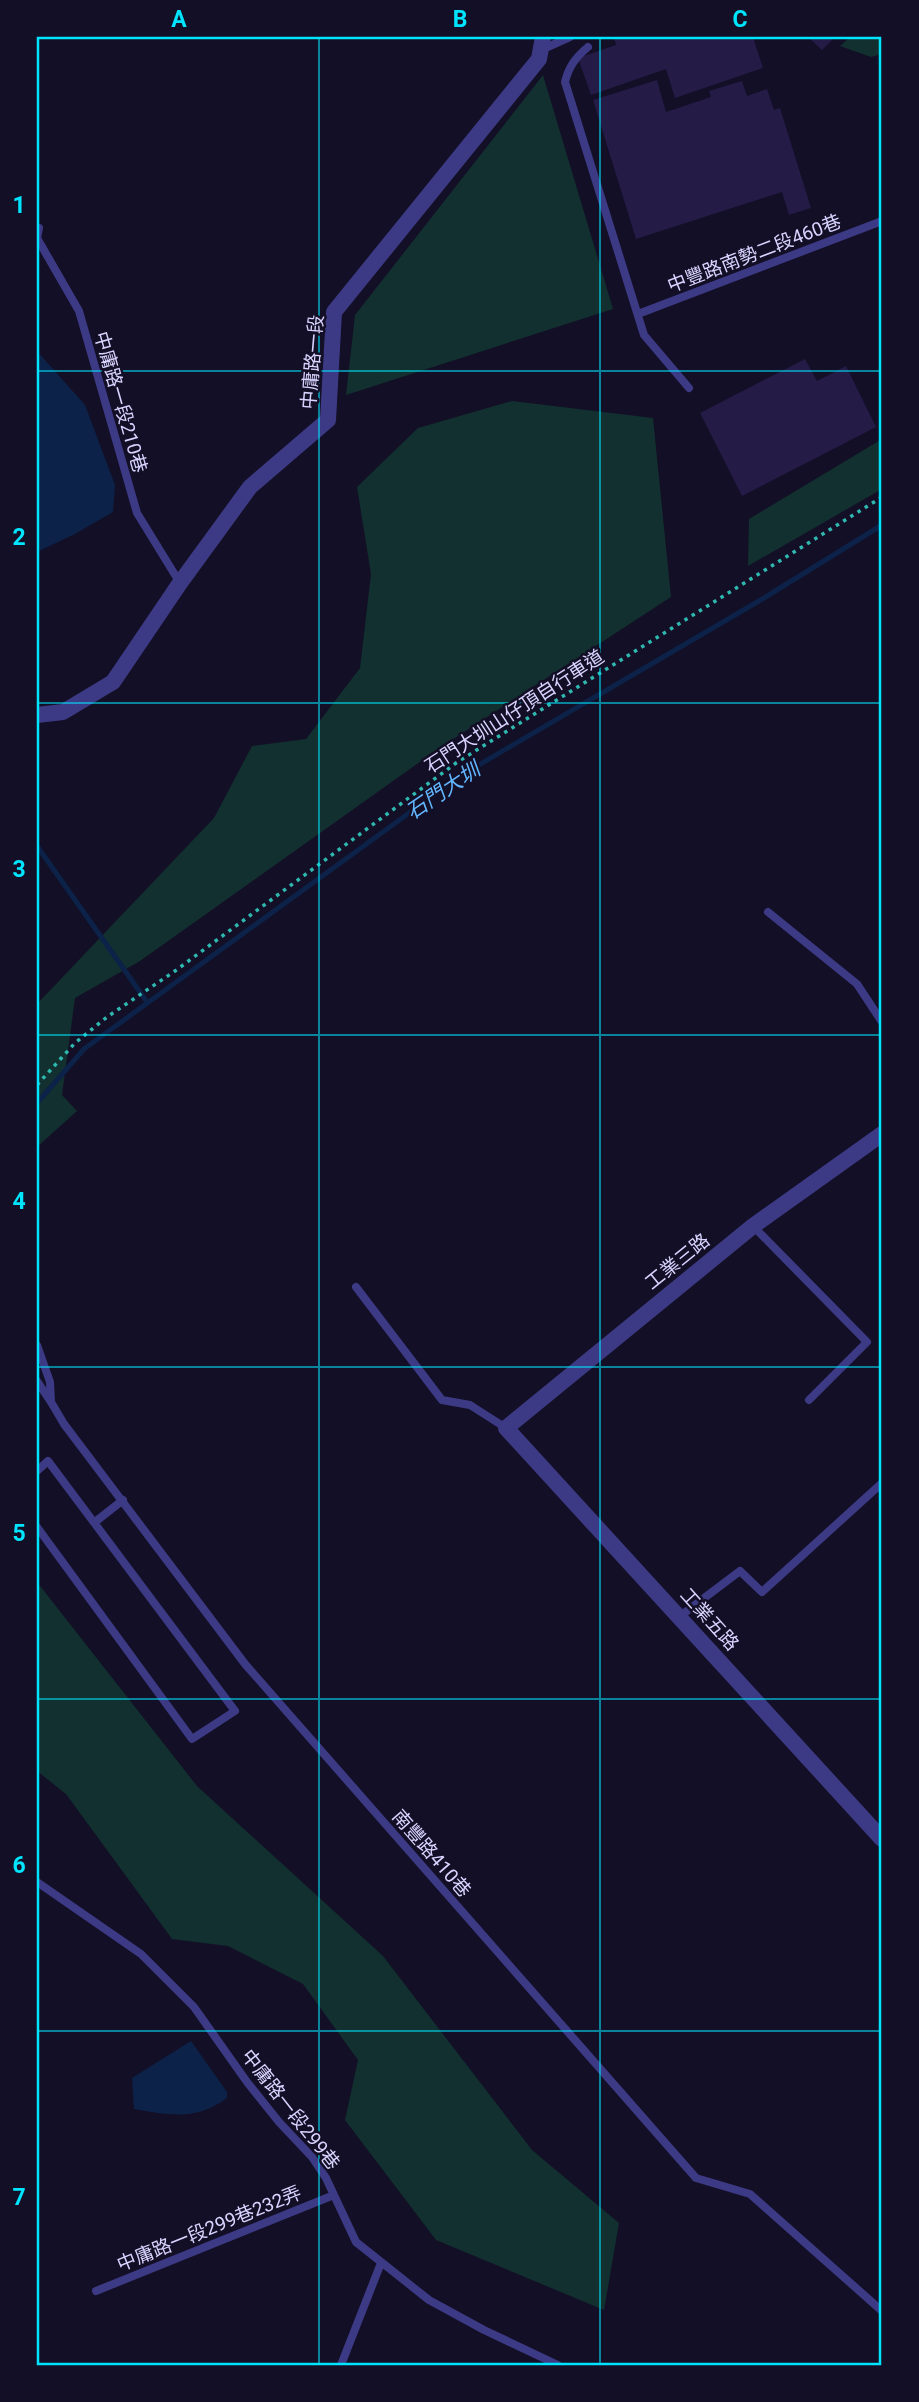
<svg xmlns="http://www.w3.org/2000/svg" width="919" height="2402" viewBox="0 0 919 2402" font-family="Roboto,'Noto Sans TC',sans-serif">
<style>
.green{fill:#12302f}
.water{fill:#0c2248}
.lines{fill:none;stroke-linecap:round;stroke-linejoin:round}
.stream{stroke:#0c2248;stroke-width:5}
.building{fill:#241b47}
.path{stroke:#2fb8b0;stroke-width:3.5;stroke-dasharray:3.5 5;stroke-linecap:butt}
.lane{stroke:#3d3a85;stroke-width:8}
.street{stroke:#3d3a85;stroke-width:16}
.grid{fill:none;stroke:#00e5ff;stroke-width:2;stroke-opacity:0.55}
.labels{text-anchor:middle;stroke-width:5;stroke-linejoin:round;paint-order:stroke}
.street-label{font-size:19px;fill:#d9d4ff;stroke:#130f26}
.water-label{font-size:21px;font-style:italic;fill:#62b6ff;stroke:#130f26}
.neatline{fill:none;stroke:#00e5ff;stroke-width:2.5}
.grid-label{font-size:23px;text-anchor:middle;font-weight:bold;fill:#00e5ff}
</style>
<rect width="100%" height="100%" fill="#130f26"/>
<!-- green -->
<path class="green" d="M 850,37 L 882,37 L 882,54 L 871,57 L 840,46 Z
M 543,75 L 613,309 L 346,395 L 355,315 Z
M 512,401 L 653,418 L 671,597 L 438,749 L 140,961 L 75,998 L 62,1095 L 77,1111 L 37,1147 L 37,1004 L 214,818 L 252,746 L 306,739 L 360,668 L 371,574 L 357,487 L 418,428 Z
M 882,439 L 882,489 L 748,566 L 749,519 Z
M 37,1582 L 197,1786 L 383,1956 L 532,2150 L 619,2223 L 604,2310 L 436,2240 L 345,2120 L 358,2060 L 303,1984 L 228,1946 L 172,1939 L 66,1794 L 37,1771 Z"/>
<!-- water -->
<path class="water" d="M 37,351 L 85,405 L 115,485 L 113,512 L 75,534 L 37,552 Z
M 191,2041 L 227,2092 L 227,2098 C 197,2121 168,2115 134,2109 L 132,2078 Z"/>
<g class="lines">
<!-- stream -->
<path class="stream" d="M 37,846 L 147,1002
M 37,1103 L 84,1049 L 460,776 L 764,598 L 882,525"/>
</g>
<!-- building -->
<path class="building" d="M 614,37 L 753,37 L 763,68 L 675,98 L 666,69 L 591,95 L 578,58 L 616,45 Z
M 808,37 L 835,37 L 822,50 Z
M 657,80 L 666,112 L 711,97 L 709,91 L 742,81 L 747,96 L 767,89 L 774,110 L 780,108 L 811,208 L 789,215 L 782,192 L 636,239 L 593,100 Z
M 805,359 L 817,381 L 846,366 L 876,427 L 742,496 L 700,413 Z"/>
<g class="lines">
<!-- path -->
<path class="path" d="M 37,1085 L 75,1043 L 107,1017 L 175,971 L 456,763 L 882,497"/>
<!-- lane -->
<path class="lane" d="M 588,47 C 576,57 569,66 565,82 L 644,335 L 689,388
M 541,50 L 570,37
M 39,228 L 37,238 L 79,311 L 137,513 L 180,583
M 638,314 L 882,221
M 768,912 L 857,984 L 882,1022
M 753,1226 L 867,1342 L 809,1400
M 356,1287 L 442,1400 L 470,1405 L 506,1428
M 37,1345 L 50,1382 L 51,1402 L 64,1424 L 245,1664 L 696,2178 L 750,2194 L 882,2311
M 37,1381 L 51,1402
M 37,1471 L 48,1461 L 235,1711 L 192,1739 L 37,1527
M 95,1522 L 123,1500
M 679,1617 L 740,1571 L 762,1592 L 882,1483
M 37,1882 L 141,1954 L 194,2007 L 247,2082 L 279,2122 L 312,2157 L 326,2178 L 356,2242 L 429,2300 L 484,2330 L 558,2365
M 96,2291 L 334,2195
M 341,2365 L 381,2263"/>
<!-- street -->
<path class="street" d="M 37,715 L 63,712 L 113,682 L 180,583 L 250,487 L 328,420 L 334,312 L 539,59 L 543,37
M 882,1134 L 753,1226 L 506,1428 L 882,1839"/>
</g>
<!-- grid -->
<path class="grid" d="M 319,37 L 319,2365M 600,37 L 600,2365M 37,371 L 882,371M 37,703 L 882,703M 37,1035 L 882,1035M 37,1367 L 882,1367M 37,1699 L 882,1699M 37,2031 L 882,2031"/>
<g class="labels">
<!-- street labels -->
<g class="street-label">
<text transform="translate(754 253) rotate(-21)" y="7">中豐路南勢二段460巷</text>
<text transform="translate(312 362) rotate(-85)" y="7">中庸路一段</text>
<text transform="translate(121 402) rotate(74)" y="7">中庸路一段210巷</text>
<text transform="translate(514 711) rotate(-33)" y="7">石門大圳山仔頂自行車道</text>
<text transform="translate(677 1261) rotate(-39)" y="7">工業三路</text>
<text transform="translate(710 1619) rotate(48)" y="7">工業五路</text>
<text transform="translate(432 1853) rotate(49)" y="7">南豐路410巷</text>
<text transform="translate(291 2109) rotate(52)" y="7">中庸路一段299巷</text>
<text transform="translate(209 2228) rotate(-22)" y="7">中庸路一段299巷232弄</text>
</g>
<!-- water labels -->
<g class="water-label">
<text transform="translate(443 791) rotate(-34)" y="7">石門大圳</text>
</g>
</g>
<!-- border -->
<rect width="919" height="2402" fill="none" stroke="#130f26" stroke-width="77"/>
<rect x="38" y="38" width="842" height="2326" class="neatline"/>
<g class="grid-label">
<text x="179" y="27">A</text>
<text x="460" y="27">B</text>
<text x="740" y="27">C</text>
<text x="19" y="213">1</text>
<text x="19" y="545">2</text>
<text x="19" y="877">3</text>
<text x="19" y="1209">4</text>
<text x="19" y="1541">5</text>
<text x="19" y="1873">6</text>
<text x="19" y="2205">7</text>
</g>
</svg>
